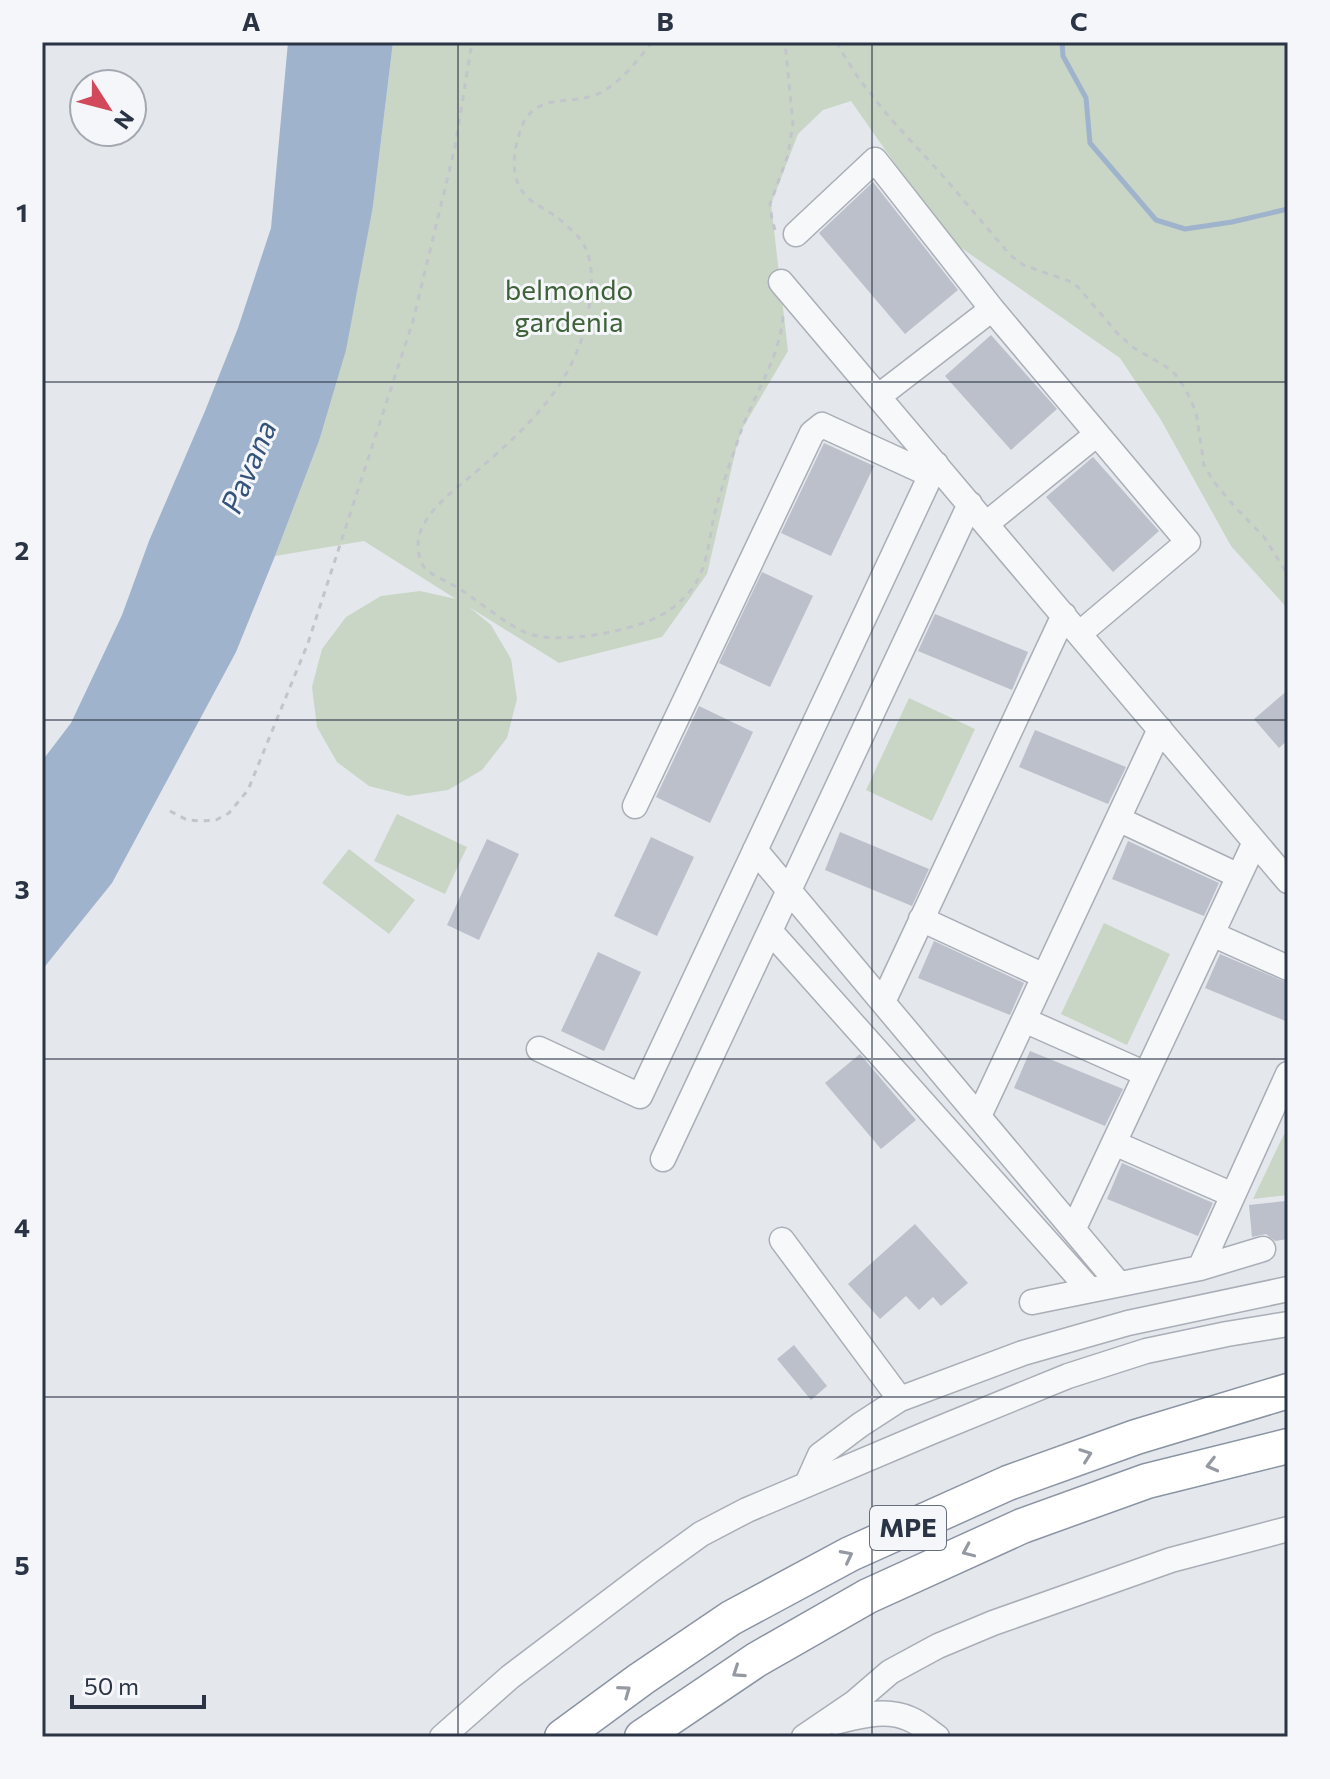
<svg xmlns="http://www.w3.org/2000/svg" width="1330" height="1779" viewBox="0 0 1330 1779" font-family="Commissioner,sans-serif">
<style>
.green{fill:#c9d6c5}
.water{fill:#9fb4cc}
.lines{fill:none;stroke-linecap:round;stroke-linejoin:round}
.stream{stroke:#9fb4cc;stroke-width:5}
.building{fill:#bbc0ca}
.minor-casing{stroke:#a9aeb7;stroke-width:27}
.highway-casing{stroke:#8b94a3;stroke-width:37}
.path{stroke:#c2c5cb;stroke-width:3;stroke-dasharray:6 6;stroke-linecap:butt}
.minor{stroke:#f7f8fa;stroke-width:24}
.highway{stroke:#fff;stroke-width:34}
.oneway{stroke:#959aa2}
.grid{fill:none;stroke:#2b3445;stroke-width:2;stroke-opacity:0.55}
.labels{text-anchor:middle;stroke-width:6;stroke-linejoin:round;paint-order:stroke}
.shield{fill:#f4f6f9;stroke:#676e7b;stroke-width:2}
.shield-label{font-size:26px;font-weight:bold;fill:#2b3445}
.park-label{font-size:28px;fill:#3f6138;stroke:#f4f6f9}
.water-label{font-size:30px;font-style:italic;fill:#34527a;stroke:#f4f6f9}
.neatline{fill:none;stroke:#2b3445;stroke-width:3}
.grid-label{font-size:26px;text-anchor:middle;font-weight:bold;fill:#2b3445}
</style>
<rect width="100%" height="100%" fill="#e4e7ec"/>
<!-- green -->
<path class="green" d="M 393,42 L 1288,42 L 1288,609 L 1231,546 L 1161,420 L 1120,358 L 947,238 L 851,101 L 823,110 L 798,134 L 771,204 L 788,351 L 742,429 L 736,449 L 707,574 L 662,637 L 559,663 L 469,607 L 491,625 L 511,659 L 517,699 L 507,738 L 482,770 L 448,790 L 408,796 L 369,786 L 337,762 L 317,727 L 312,687 L 322,649 L 346,617 L 381,596 L 420,591 L 456,599 L 364,541 L 275,556 L 319,441 L 373,206 Z
M 909,698 L 975,729 L 932,821 L 866,790 Z
M 397,814 L 467,847 L 445,894 L 374,861 Z
M 349,849 L 415,900 L 389,934 L 322,883 Z
M 1104,923 L 1170,954 L 1127,1045 L 1061,1014 Z
M 1284,1134 L 1288,1136 L 1288,1195 L 1253,1199 Z"/>
<!-- water -->
<path class="water" d="M 288,42 L 393,42 L 373,206 L 346,350 L 319,441 L 275,556 L 236,652 L 112,883 L 42,970 L 42,761 L 71,723 L 122,615 L 149,541 L 205,411 L 238,328 L 271,228 Z"/>
<g class="lines">
<!-- stream -->
<path class="stream" d="M 1062,42 L 1063,56 L 1086,98 L 1090,143 L 1156,220 L 1185,229 L 1232,222 L 1288,209"/>
</g>
<!-- building -->
<path class="building" d="M 873,182 L 958,290 L 905,334 L 819,233 Z
M 991,335 L 1057,409 L 1011,450 L 945,376 Z
M 824,443 L 874,466 L 831,556 L 781,533 Z
M 1093,457 L 1159,531 L 1113,572 L 1046,497 Z
M 762,572 L 813,596 L 770,687 L 719,663 Z
M 935,614 L 1028,652 L 1012,690 L 918,651 Z
M 1288,690 L 1288,740 L 1279,748 L 1254,719 Z
M 699,706 L 753,732 L 710,823 L 656,797 Z
M 1035,730 L 1126,767 L 1108,804 L 1019,767 Z
M 840,832 L 929,869 L 912,906 L 825,870 Z
M 651,837 L 694,857 L 657,936 L 614,916 Z
M 487,839 L 519,854 L 479,940 L 447,925 Z
M 1128,841 L 1219,883 L 1204,916 L 1112,879 Z
M 934,941 L 1024,983 L 1010,1015 L 918,978 Z
M 598,952 L 641,972 L 604,1051 L 561,1031 Z
M 1220,954 L 1288,983 L 1288,1022 L 1205,988 Z
M 1030,1051 L 1123,1089 L 1105,1126 L 1014,1088 Z
M 860,1054 L 916,1120 L 881,1149 L 825,1083 Z
M 1122,1163 L 1213,1203 L 1198,1236 L 1107,1199 Z
M 1285,1201 L 1288,1239 L 1275,1241 L 1266,1234 L 1252,1237 L 1249,1205 Z
M 915,1224 L 968,1283 L 941,1306 L 933,1297 L 919,1310 L 906,1296 L 880,1319 L 848,1284 Z
M 794,1345 L 827,1386 L 811,1400 L 777,1359 Z"/>
<g class="lines">
<!-- minor casing -->
<g class="minor-casing">
<path id="minor" d="M 796,234 L 875,160 L 992,309 L 879,396
M 781,282 L 1288,881
M 992,309 L 1188,542 L 1079,634
M 986,524 L 1097,434
M 635,806 L 812,433 L 822,425 L 931,475
M 1118,819 L 1239,876
M 755,850 L 1119,1284
M 921,919 L 1044,976
M 770,931 L 1090,1290
M 1212,934 L 1288,968
M 883,1002 L 1064,615
M 1024,1020 L 1146,1074
M 539,1049 L 640,1096 L 936,464
M 979,1116 L 1160,729
M 1114,1143 L 1233,1195
M 663,1159 L 970,504
M 1074,1228 L 1255,842
M 782,1240 L 900,1399
M 1200,1268 L 1288,1074
M 1032,1302 L 1200,1268 L 1263,1249
M 807,1484 L 820,1455 L 860,1425 L 900,1399 L 1023,1353 L 1128,1323 L 1288,1289
M 835,1722 C 860,1716 886,1708 910,1719 C 920,1723 928,1731 937,1737
M 442,1737 L 510,1677 L 650,1571 L 701,1534 L 747,1510 L 931,1432 L 1068,1376 L 1146,1351 L 1227,1334 L 1288,1324
M 804,1737 L 854,1703 L 890,1672 L 938,1646 L 993,1623 L 1171,1560 L 1288,1529"/>
</g>
<!-- highway casing -->
<g class="highway-casing">
<path id="highway" d="M 562,1737 L 641,1679 L 731,1618 L 850,1554 L 1008,1483 L 1136,1437 L 1288,1391
M 642,1737 L 756,1660 L 868,1596 L 1022,1526 L 1147,1481 L 1288,1446"/>
</g>
<!-- path -->
<path class="path" d="M 652,42 C 637,61 623,80 602,92 C 572,108 534,89 520,131 C 512,157 509,184 533,202 C 544,209 555,215 565,224 C 571,230 578,235 583,243 C 598,268 590,312 582,338 C 565,391 525,429 484,465 C 464,483 426,508 419,536 C 417,545 418,558 424,567 C 431,575 442,579 451,584 C 476,597 509,629 533,635 C 568,644 643,630 671,609 C 683,600 694,589 700,575 C 709,555 710,532 715,512 C 722,485 732,458 741,431 C 755,393 780,357 783,316
M 837,42 L 840,49 L 859,79 L 889,117 L 944,177 L 1010,255 L 1023,265 L 1069,281 L 1078,287 L 1118,334 L 1134,348 L 1165,366 L 1175,374 L 1186,390 L 1196,412 L 1204,465 L 1214,482 L 1235,507 L 1264,537 L 1288,575
M 775,230 L 772,220 L 770,204 L 788,155 L 793,123 L 785,42
M 170,811 L 187,820 L 201,821 L 216,820 L 229,813 L 248,790 L 308,643 L 413,321 L 455,147 L 472,42"/>
<!-- minor -->
<use href="#minor" class="minor"/>
<!-- highway -->
<use href="#highway" class="highway"/>
</g>
<!-- one-way arrows -->
<defs><path id="oneway-chevron" d="M-2-3.5L2.5 0L-2 3.5" fill="none" stroke-width="1.6" stroke-linecap="round" stroke-linejoin="round" transform="scale(2)"/></defs>
<g class="oneway">
<use href="#oneway-chevron" transform="translate(1086 1455) rotate(-20)"/>
<use href="#oneway-chevron" transform="translate(1212 1465) rotate(166)"/>
<use href="#oneway-chevron" transform="translate(968 1551) rotate(156)"/>
<use href="#oneway-chevron" transform="translate(847 1556) rotate(-27)"/>
<use href="#oneway-chevron" transform="translate(738 1672) rotate(146)"/>
<use href="#oneway-chevron" transform="translate(625 1691) rotate(-36)"/>
</g>
<!-- grid -->
<path class="grid" d="M 458,42 L 458,1737M 872,42 L 872,1737M 42,382 L 1288,382M 42,720 L 1288,720M 42,1059 L 1288,1059M 42,1397 L 1288,1397"/>
<g class="labels">
<!-- shield labels -->
<rect class="shield" x="870" y="1506" width="76" height="44" rx="6"/>
<g class="shield-label">
<text x="908" y="1537">MPE</text>
</g>
<!-- park labels -->
<g class="park-label">
<text x="569" y="300">belmondo<tspan x="569" dy="32">gardenia</tspan></text>
</g>
<!-- water labels -->
<g class="water-label">
<text transform="translate(249 467) rotate(-67)" y="10">Pavana</text>
</g>
</g>
<!-- border -->
<rect width="1330" height="1779" fill="none" stroke="#f4f6f9" stroke-width="88"/>
<!-- north arrow -->
<g transform="translate(108 108) rotate(126)"><circle r="38" fill="#f4f6f9" stroke="#a4a8b1" stroke-width="2"/>
<path d="M0-6L14 30L0 20L-14 30Z" fill="#d1495b"/>
<text y="-12" font-size="22" font-weight="bold" text-anchor="middle" fill="#2b3445">N</text>
</g>
<!-- scale -->
<path d="M72 1695v12h132v-12" fill="none" stroke="#2b3445" stroke-width="4"/>
<text x="84" y="1695" font-size="24" fill="#2b3445" stroke="#f4f6f9" stroke-width="6" paint-order="stroke">50 m</text>
<rect x="44" y="44" width="1242" height="1691" class="neatline"/>
<g class="grid-label">
<text x="251" y="31">A</text>
<text x="665" y="31">B</text>
<text x="1079" y="31">C</text>
<text x="22" y="222">1</text>
<text x="22" y="560">2</text>
<text x="22" y="899">3</text>
<text x="22" y="1237">4</text>
<text x="22" y="1575">5</text>
</g>
</svg>
